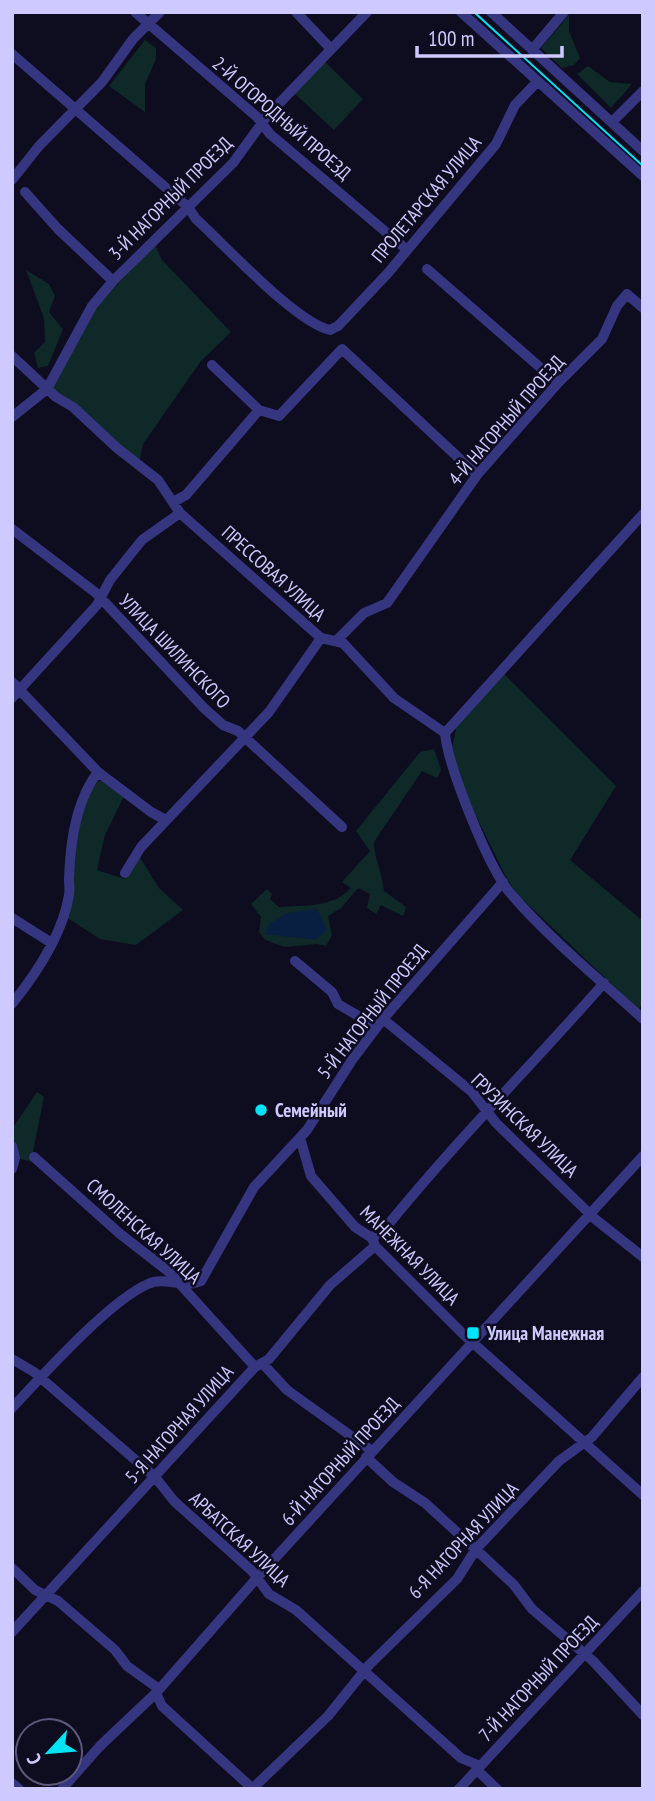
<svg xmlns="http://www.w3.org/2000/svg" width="655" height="1801" viewBox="0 0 655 1801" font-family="'PT Sans Narrow',sans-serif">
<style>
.green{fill:#0e2928}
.water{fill:#091f41}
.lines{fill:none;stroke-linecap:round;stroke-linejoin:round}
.minor{stroke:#353580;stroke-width:10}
.tram{stroke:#00e4f5;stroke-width:2}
.poi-dot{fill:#00e4f5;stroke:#0e0c1f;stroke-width:2.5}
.labels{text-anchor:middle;stroke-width:5;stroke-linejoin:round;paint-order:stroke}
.street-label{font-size:19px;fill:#cecaff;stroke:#0e0c1f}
.poi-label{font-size:19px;font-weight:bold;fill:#cecaff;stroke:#0e0c1f;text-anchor:start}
</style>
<rect width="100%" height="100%" fill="#0e0c1f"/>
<!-- green -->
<path class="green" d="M 569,15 L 569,31 L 580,58 L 574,65 L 562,68 L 541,48 Z
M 145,40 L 156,48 L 156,59 L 145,84 L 145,112 L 109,86 Z
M 324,61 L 363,99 L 334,130 L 293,92 Z
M 588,66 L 610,82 L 632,84 L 611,108 L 577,74 Z
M 155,245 L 162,260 L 231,332 L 201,361 L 143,444 L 139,463 L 53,390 L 52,384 L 95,308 Z
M 26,270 L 49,284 L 55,296 L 49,312 L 63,329 L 48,366 L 38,368 L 34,353 L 45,342 L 44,318 Z
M 504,674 L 616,786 L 570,860 L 643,921 L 643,1001 L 639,1010 L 516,893 L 506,877 L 462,787 L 452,747 L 457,725 Z
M 434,749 L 441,770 L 437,778 L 422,771 L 374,842 C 373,853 383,875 384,891 L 406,907 L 403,916 L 381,905 L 376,914 L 367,908 L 370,894 L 358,888 L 341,908 L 328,916 L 332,935 L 326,946 L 317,944 L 285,947 L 265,940 L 259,932 L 261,917 L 251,904 L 267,889 L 272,894 L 270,899 L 279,907 C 303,905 333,908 351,888 L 342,882 L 370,851 L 356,831 L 420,752 Z
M 98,781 L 103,781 L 124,796 L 105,835 L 97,870 L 125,879 L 139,856 L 159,888 L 183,910 L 136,945 L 100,939 L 66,917 C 72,873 71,817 98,781 Z
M 37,1092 L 44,1097 L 31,1162 L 18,1158 L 12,1129 Z"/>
<!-- water -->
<path class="water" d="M 317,909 L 327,930 L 316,940 L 265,934 L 269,924 L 287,913 Z"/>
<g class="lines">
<!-- minor -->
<path class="minor" d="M 135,12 L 257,117 L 270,134 L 406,249
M 296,12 L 331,49
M 461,12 L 643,176
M 491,12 L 643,151
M 532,50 L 564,12
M 12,54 L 188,207 L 196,219 C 226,246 295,322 330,330 L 338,326 L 388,273 L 496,144 L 515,105 L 538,81
M 612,122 L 643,91
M 12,180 L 39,146 L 102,82 L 133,39 L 160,12
M 25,192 L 58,229 L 113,281
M 427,269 L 558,383
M 12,356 L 56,397 L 73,407 L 117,448 L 158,480 L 180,513 L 321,638 L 343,643 L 394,698 L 445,733
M 212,365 L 259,410
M 12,417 L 47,389 L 92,306 L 113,281 L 233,163 L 267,116 L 367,12
M 175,501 L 186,495 L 259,410 L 279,416 L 342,349 L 477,475
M 12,529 L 96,593 L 204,708 L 223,725 L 238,731 L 342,827
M 336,641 L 364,613 L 387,603 L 477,475 L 558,383 L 602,339 L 617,306 L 627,294 L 643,308
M 12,682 L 98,772 L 151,812 L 166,820
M 12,698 L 97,605 L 110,580 L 142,540 L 180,513
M 445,733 C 448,767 489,869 511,894 C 550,939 599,979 643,1019
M 445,733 L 643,514
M 125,873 L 141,847 L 269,712 L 321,638
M 12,918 L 50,942
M 295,961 L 332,992 L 338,1004 L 377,1027
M 12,1004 C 36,974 63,933 69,895 C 70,890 69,885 69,879 C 70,844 76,800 98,772
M 383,1019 L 472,1092 L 496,1123 L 595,1219 L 643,1257
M 300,1138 L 311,1176 L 355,1227 L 372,1238 L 375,1246 L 462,1333 L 643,1495
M 12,1146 L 15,1158 L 12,1169
M 34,1157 L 119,1233 L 169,1272 L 255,1367
M 372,1238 L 387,1226 C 455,1142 533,1064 604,983
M 12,1359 L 34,1372 L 155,1477 L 174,1501 L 252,1571 L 269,1594 L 296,1610 L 461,1758 L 480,1766
M 263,1364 L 287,1390 L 372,1451
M 12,1408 C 43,1375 109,1301 148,1284 C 165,1276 184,1289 201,1281 L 254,1187 L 307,1130 L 352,1060 L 383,1019 L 503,882
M 366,1457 L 393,1482 L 425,1503 L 483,1556 L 514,1585 L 532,1609 L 593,1661 L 643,1715
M 12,1568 L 35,1590 L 58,1601 L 115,1650 L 127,1666 L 159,1689
M 12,1632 L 255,1367 L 269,1359 L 330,1285 L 375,1246
M 156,1693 L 162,1706 L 253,1789
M 477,1770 L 497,1789
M 12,1783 L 19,1789
M 62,1789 L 100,1746 L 156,1693 L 256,1579 L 643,1156
M 252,1789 L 328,1716 L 369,1665 L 457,1579 L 476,1549 L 559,1461 L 592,1437 L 643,1377
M 459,1789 L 643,1591"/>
<!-- tram -->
<path class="tram" d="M 474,12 L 643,166"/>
</g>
<!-- markers -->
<g class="poi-dot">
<circle cx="261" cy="1110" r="7"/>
<rect x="466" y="1326" width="14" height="14" rx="3.5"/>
</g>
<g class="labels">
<!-- street labels -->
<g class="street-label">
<text transform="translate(282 118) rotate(41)" y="7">2-Й ОГОРОДНЫЙ ПРОЕЗД</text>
<text transform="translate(170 198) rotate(-45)" y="7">3-Й НАГОРНЫЙ ПРОЕЗД</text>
<text transform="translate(426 199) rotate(-50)" y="7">ПРОЛЕТАРСКАЯ УЛИЦА</text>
<text transform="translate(506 420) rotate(-49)" y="7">4-Й НАГОРНЫЙ ПРОЕЗД</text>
<text transform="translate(274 573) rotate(42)" y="7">ПРЕССОВАЯ УЛИЦА</text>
<text transform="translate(175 651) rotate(46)" y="7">УЛИЦА ШИЛИНСКОГО</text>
<text transform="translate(372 1011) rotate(-52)" y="7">5-Й НАГОРНЫЙ ПРОЕЗД</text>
<text transform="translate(525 1125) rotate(44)" y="7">ГРУЗИНСКАЯ УЛИЦА</text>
<text transform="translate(144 1231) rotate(42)" y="7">СМОЛЕНСКАЯ УЛИЦА</text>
<text transform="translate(410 1255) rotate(45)" y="7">МАНЕЖНАЯ УЛИЦА</text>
<text transform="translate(179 1424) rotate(-48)" y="7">5-Я НАГОРНАЯ УЛИЦА</text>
<text transform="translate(340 1461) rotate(-48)" y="7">6-Й НАГОРНЫЙ ПРОЕЗД</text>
<text transform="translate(240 1539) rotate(43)" y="7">АРБАТСКАЯ УЛИЦА</text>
<text transform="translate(463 1540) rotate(-47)" y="7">6-Я НАГОРНАЯ УЛИЦА</text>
<text transform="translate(538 1678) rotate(-47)" y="7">7-Й НАГОРНЫЙ ПРОЕЗД</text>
</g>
<!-- poi labels -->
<g class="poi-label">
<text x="275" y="1117">Семейный</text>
<text x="487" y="1340">Улица Манежная</text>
</g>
</g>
<!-- border -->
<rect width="655" height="1801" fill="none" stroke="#cecaff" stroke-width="28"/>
<!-- north arrow -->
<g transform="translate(49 1752) rotate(244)"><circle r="33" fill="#0e0c1f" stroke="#5b5879" stroke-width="2"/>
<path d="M0-5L12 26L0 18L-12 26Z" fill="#00e4f5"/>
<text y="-10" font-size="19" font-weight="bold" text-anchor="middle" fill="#cecaff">С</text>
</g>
<!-- scale -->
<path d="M417 46v10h145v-10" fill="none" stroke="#cecaff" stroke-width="3.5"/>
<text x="428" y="46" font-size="21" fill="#cecaff" stroke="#0e0c1f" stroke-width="5" paint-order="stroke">100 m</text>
</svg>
